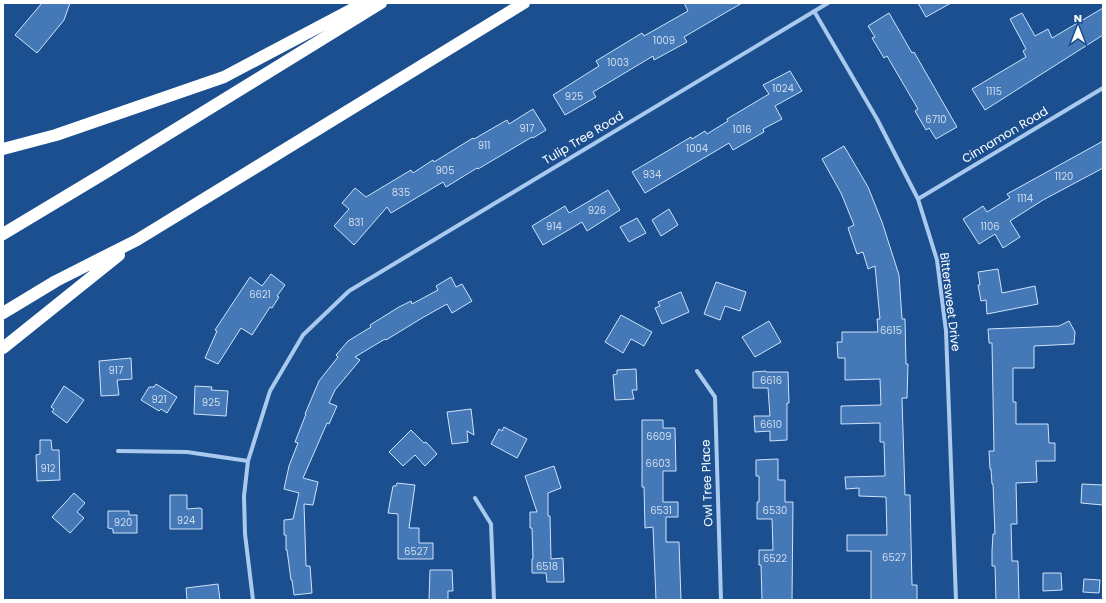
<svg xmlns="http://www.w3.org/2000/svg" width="1106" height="603" viewBox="0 0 1106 603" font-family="Poppins,sans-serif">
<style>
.building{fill:#4478b7;stroke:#cfe3fa}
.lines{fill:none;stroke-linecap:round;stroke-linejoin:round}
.street{stroke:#a9c9ee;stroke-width:4}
.highway{stroke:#fff;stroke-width:12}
.labels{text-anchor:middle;stroke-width:3;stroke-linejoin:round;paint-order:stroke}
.number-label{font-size:10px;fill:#d0dded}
.street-label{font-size:12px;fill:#fff;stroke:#1b4f8f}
</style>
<rect width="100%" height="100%" fill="#1b4f8f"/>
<!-- building -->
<path class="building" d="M 42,3 L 70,3 L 64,20 L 37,53 L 15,35 Z
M 684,3 L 742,3 L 684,37 L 687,42 L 654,60 L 653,56 L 593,92 L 596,97 L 565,115 L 553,95 L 599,66 L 596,61 L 642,33 L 644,36 L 688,11 Z
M 918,3 L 951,3 L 926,17 Z
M 1103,8 L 1103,35 L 985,110 L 972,89 L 1026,57 L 1023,51 L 1026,49 L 1010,19 L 1022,13 L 1035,36 L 1048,29 L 1052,38 Z
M 889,13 L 912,53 L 914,52 L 957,127 L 936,139 L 929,128 L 926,130 L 915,111 L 918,109 L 887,56 L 884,58 L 872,38 L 875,37 L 868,26 Z
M 790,71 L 802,91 L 775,106 L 782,119 L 763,129 L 764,132 L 733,150 L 729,143 L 645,193 L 632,172 L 691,137 L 692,139 L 705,131 L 707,134 L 728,121 L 727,119 L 769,94 L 763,85 Z
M 533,109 L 546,130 L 533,138 L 532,137 L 478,169 L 477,168 L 446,187 L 443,182 L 391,213 L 387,207 L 354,245 L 334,226 L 349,209 L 342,203 L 355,188 L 366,197 L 411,170 L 413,173 L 433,160 L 434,162 L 473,138 L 474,139 L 507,120 L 509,124 Z
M 1103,141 L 1103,168 L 1043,200 L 1010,221 L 1020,237 L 1003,248 L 995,234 L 979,244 L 963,219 L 983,206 L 987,212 L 1010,198 L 1007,194 Z
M 844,146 L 868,187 L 882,222 L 899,275 L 902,319 L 905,319 L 906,364 L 908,364 L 907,398 L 902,398 L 905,495 L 910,495 L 912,585 L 917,585 L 917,600 L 871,600 L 871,551 L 847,551 L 847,535 L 887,535 L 886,497 L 859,496 L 859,488 L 846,489 L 845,477 L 885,476 L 884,442 L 880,442 L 880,423 L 841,424 L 841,406 L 881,405 L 880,379 L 845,380 L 845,358 L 838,358 L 837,342 L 842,342 L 842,332 L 878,332 L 877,319 L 880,319 L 875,266 L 868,269 L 863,252 L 857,254 L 848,228 L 854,225 L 841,193 L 822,159 Z
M 608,190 L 620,210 L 587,231 L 582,222 L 543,245 L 532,226 L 565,206 L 569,213 Z
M 669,209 L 678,225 L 661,236 L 652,220 Z
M 637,218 L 646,233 L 629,242 L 620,227 Z
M 998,269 L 1002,293 L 1035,286 L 1038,304 L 987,314 L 986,300 L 981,301 L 978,285 L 980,285 L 978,272 Z
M 271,274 L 285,285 L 277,296 L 279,297 L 272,308 L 270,307 L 252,335 L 241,328 L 218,364 L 205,358 L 217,331 L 215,330 L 250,277 L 262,286 Z
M 451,277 L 456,287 L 462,284 L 472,301 L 452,313 L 447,304 L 422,318 L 386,340 L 385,339 L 355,357 L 360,360 L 335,390 L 329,403 L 337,406 L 329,424 L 327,423 L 303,478 L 318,482 L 313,505 L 304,504 L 306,566 L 310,566 L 312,593 L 294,595 L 292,580 L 291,580 L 287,550 L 286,550 L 286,535 L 284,535 L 284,520 L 293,519 L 299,493 L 284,489 L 289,466 L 298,443 L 295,442 L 306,414 L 305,414 L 319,381 L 338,357 L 336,355 L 348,341 L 371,327 L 370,325 L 399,307 L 411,301 L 412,304 L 438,290 L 436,286 Z
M 716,282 L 746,292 L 740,311 L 725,306 L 720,320 L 704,314 Z
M 681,292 L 689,312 L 662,324 L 655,308 L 660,306 L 658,302 Z
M 621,315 L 652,332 L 644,346 L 631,339 L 623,353 L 605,342 Z
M 769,321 L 781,342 L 755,357 L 742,337 Z
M 1069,321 L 1075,332 L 1074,344 L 1034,346 L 1034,368 L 1013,368 L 1013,402 L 1016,402 L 1016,424 L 1048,424 L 1049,443 L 1055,443 L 1055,461 L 1036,461 L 1037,482 L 1016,483 L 1017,524 L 1011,524 L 1012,561 L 1018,561 L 1019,600 L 996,600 L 995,566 L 992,566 L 992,551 L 993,534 L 995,534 L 993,484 L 992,484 L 991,469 L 990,469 L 989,451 L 994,451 L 992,343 L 989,343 L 988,329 L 1059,326 Z
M 131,358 L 132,379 L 117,380 L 119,395 L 101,396 L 99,361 Z
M 636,369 L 637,390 L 632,390 L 634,399 L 615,400 L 613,375 L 617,374 L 617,370 Z
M 766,371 L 766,372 L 788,372 L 789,403 L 787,403 L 787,440 L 770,441 L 770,431 L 755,432 L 754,416 L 770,416 L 768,388 L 753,388 L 753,372 Z
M 156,384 L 177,397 L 167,413 L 161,409 L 159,411 L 141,400 L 149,387 L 154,387 Z
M 64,386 L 84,400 L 67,423 L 52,412 L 54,409 L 51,407 Z
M 195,386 L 212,387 L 211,390 L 228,391 L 226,416 L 194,414 Z
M 471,409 L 474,435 L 467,431 L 468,442 L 452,444 L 447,412 Z
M 642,420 L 663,420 L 663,428 L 675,428 L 676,471 L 663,471 L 663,502 L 678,502 L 678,517 L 666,517 L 666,542 L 679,542 L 681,600 L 656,600 L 653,527 L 645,528 L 644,487 L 642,487 Z
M 504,427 L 527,439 L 517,458 L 491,444 L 499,429 L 502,431 Z
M 411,430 L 424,443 L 426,442 L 437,454 L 425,466 L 415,455 L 403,466 L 389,452 Z
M 40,440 L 51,440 L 52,450 L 59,450 L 60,480 L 37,481 L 36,455 L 40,454 Z
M 778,459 L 778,480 L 785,480 L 785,502 L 793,502 L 792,600 L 762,600 L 761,565 L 759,565 L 759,550 L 773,550 L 772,519 L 757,519 L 757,502 L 759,502 L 759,476 L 756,476 L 756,460 Z
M 554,466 L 561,488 L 548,493 L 548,516 L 550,516 L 551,559 L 563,558 L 564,582 L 547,582 L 546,573 L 532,573 L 532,559 L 533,559 L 532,528 L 530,528 L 530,512 L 537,512 L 525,476 Z
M 397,483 L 415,485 L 409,528 L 419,528 L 419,543 L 433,543 L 433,559 L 398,559 L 398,514 L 388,513 L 393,486 L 396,486 Z
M 1082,484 L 1103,485 L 1103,505 L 1081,503 Z
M 74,493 L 85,503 L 77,512 L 84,518 L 70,533 L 52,517 Z
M 170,495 L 187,495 L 187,509 L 200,508 L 202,509 L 202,529 L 170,529 Z
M 108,511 L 129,511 L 129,515 L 137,515 L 137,533 L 113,533 L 113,529 L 108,528 Z
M 430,570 L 452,570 L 453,591 L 448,591 L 448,600 L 429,600 Z
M 1043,573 L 1061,573 L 1062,590 L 1043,591 Z
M 1084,579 L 1100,580 L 1099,593 L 1083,592 Z
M 218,584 L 220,600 L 187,600 L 186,588 Z"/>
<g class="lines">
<!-- street -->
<path class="street" d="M 814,11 L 877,119 L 918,199 L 937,260 L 946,331 L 956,600
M 918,199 L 1103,88
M 697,371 L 715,397 L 721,600
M 118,451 L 187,452 L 248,461
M 475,498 L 491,524 L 494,600
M 253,600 L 245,534 L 244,496 L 248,461 L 270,391 L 303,335 L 349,291 L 828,3"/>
<!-- highway -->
<path class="highway" d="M 3,149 L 56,135 L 224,77 L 364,3
M 3,234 L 103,174 L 381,3
M 3,313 L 56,281 L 137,240 L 524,3
M 3,348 L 119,255"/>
</g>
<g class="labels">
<!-- number labels -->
<g class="number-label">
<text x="664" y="44">1009</text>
<text x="618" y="66">1003</text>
<text x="783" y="92">1024</text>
<text x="994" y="95">1115</text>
<text x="574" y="100">925</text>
<text x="936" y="123">6710</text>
<text x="527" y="132">917</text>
<text x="742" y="133">1016</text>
<text x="484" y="149">911</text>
<text x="697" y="152">1004</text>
<text x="445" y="174">905</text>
<text x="652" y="178">934</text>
<text x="1064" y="180">1120</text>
<text x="401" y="196">835</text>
<text x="1025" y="202">1114</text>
<text x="597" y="214">926</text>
<text x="356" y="226">831</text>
<text x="554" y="230">914</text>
<text x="990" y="230">1106</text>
<text x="260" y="298">6621</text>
<text x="891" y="334">6615</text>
<text x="116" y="374">917</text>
<text x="771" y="384">6616</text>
<text x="159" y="403">921</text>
<text x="211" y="406">925</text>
<text x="771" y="428">6610</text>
<text x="659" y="440">6609</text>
<text x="658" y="467">6603</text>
<text x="48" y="472">912</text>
<text x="661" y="514">6531</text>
<text x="775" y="514">6530</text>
<text x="186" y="524">924</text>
<text x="123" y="526">920</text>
<text x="416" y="555">6527</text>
<text x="894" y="561">6527</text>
<text x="775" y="562">6522</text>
<text x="547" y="570">6518</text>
</g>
<!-- street labels -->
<g class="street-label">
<text transform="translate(1005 135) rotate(-31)" y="4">Cinnamon Road</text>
<text transform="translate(583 138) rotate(-31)" y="4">Tulip Tree Road</text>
<text transform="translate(950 302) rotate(83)" y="4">Bittersweet Drive</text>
<text transform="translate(707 483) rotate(-92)" y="4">Owl Tree Place</text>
</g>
</g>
<!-- border -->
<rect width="1106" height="603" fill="none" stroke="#ffffff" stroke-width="8"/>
<!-- north arrow -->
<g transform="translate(1078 28)" stroke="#1b4f8f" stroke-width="3" paint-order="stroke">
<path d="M0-3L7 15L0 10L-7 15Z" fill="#ffffff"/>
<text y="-6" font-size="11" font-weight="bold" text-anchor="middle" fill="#ffffff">N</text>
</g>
</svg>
